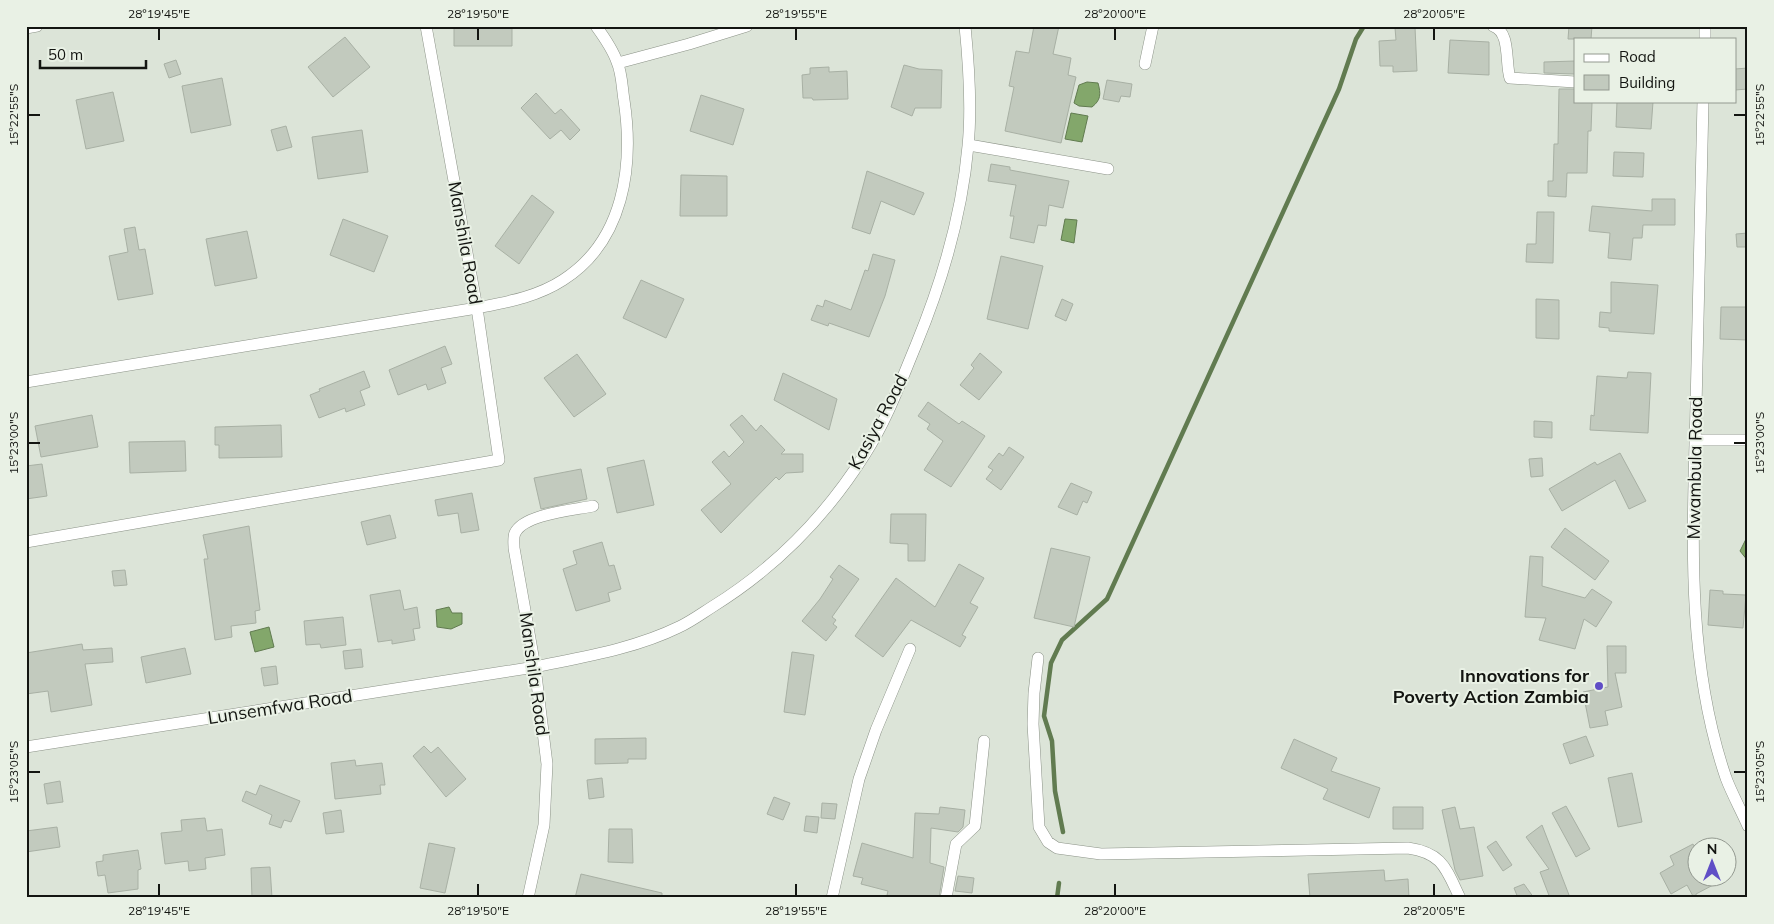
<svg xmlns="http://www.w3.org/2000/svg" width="1774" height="924" viewBox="0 0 1774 924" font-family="Mulish,sans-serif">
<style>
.water{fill:#83a76b;stroke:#617b50}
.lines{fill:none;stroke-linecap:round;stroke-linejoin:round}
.stream{stroke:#617b50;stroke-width:4.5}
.building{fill:#c2cabe;stroke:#a8b0a4}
.minor-casing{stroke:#8b9287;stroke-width:12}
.minor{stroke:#fff;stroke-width:11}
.ticks{fill:none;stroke:#131511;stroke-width:2}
.poi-dot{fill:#604ec6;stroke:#e9f1e5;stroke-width:2}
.labels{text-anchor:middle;stroke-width:4;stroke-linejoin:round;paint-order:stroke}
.street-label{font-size:18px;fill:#131511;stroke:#e9f1e5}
.poi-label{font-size:18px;font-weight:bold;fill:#131511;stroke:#e9f1e5;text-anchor:end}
.neatline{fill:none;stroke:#131511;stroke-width:2}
.ticks-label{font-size:12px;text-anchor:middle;fill:#131511}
</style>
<rect width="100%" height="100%" fill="#dce4d8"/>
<!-- water -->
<path class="water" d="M 1087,82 L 1098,83 C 1101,94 1101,100 1092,107 L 1079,106 L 1074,103 L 1079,85 Z
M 1071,113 L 1088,116 L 1082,142 L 1065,139 Z
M 1065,219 L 1077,220 L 1074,243 L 1061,240 Z
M 1748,535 L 1748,561 L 1740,551 Z
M 449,607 L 452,613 L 462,613 L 462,624 L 451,629 L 437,627 L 436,610 Z
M 269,627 L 274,647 L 255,652 L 250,632 Z"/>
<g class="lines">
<!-- stream -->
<path class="stream" d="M 1063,832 L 1055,791 L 1052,741 L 1044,716 L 1051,663 L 1062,640 L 1107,599 L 1339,89 L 1356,39 L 1364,26
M 1057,898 L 1059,883"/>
</g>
<!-- building -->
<path class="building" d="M 454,26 L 512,26 L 512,46 L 454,46 Z
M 1034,26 L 1059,26 L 1053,54 L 1071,58 L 1068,75 L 1076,77 L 1061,143 L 1005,131 L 1014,87 L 1009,86 L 1016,51 L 1029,53 Z
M 1569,26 L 1592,26 L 1591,39 L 1568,39 Z
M 1415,27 L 1417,71 L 1393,72 L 1393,66 L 1380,66 L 1379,41 L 1396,40 L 1395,28 Z
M 345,37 L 370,67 L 333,97 L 308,67 Z
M 1450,40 L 1489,42 L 1489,75 L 1448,73 Z
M 176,60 L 181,74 L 169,78 L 164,64 Z
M 1575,61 L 1575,74 L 1544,73 L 1544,62 Z
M 904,65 L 919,69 L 942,70 L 941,108 L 915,108 L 912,116 L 891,107 Z
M 829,67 L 829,72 L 847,71 L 848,99 L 813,100 L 812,98 L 803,98 L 802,75 L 810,74 L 810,68 Z
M 1748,68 L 1748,89 L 1735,90 L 1735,69 Z
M 222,78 L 231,125 L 191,133 L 182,86 Z
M 1107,80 L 1132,84 L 1130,97 L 1121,96 L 1119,102 L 1103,99 Z
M 1559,89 L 1575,89 L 1575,101 L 1590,101 L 1592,103 L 1591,131 L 1588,131 L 1587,173 L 1567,173 L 1566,197 L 1548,196 L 1548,181 L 1553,181 L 1554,144 L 1558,144 Z
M 113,92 L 124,141 L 86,149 L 76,100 Z
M 536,93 L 555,114 L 561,109 L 580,130 L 570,140 L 561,130 L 550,139 L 521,108 Z
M 701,95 L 744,109 L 733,145 L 690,131 Z
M 1617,101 L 1653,102 L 1651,129 L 1616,127 Z
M 286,126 L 292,147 L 277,151 L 271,130 Z
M 362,130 L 368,172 L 318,179 L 312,137 Z
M 1614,152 L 1644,153 L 1643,177 L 1613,176 Z
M 991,164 L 1010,167 L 1010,170 L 1069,181 L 1063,208 L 1049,205 L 1046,226 L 1038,225 L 1034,243 L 1010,238 L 1014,216 L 1010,216 L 1016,185 L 988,181 Z
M 867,171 L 924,193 L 914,215 L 881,201 L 870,234 L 852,228 Z
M 681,175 L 727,176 L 727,216 L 680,216 Z
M 532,195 L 554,212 L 519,264 L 495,246 Z
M 1652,199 L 1675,199 L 1675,225 L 1643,225 L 1642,238 L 1633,238 L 1631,260 L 1608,258 L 1610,233 L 1589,231 L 1592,206 L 1652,211 Z
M 1537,212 L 1554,212 L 1553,263 L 1526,262 L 1527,244 L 1536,244 Z
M 343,219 L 388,236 L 374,272 L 330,255 Z
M 135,227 L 139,250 L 145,249 L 153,294 L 118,300 L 109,256 L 128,252 L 124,229 Z
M 247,231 L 257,278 L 215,286 L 206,239 Z
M 1748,233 L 1748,247 L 1737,247 L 1736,234 Z
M 873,254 L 895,260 L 885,296 L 869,337 L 829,323 L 828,326 L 811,320 L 817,305 L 823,307 L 825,300 L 851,310 L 865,270 L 868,271 Z
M 1001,256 L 1043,266 L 1028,329 L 987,319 Z
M 641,280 L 684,299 L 666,338 L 623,318 Z
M 1611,282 L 1658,285 L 1654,334 L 1609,331 L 1609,328 L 1599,327 L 1600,312 L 1611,313 Z
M 1062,299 L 1073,304 L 1066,321 L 1055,316 Z
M 1536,299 L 1559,300 L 1559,339 L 1536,338 Z
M 1721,307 L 1748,307 L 1748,340 L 1720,339 Z
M 445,346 L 452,364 L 441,368 L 446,383 L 428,390 L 426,384 L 398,395 L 389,370 Z
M 980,353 L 1002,372 L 979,400 L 960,385 L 974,368 L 971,365 Z
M 577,354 L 606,394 L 574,417 L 544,378 Z
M 364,371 L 370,387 L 360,391 L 365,405 L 346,412 L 345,408 L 319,418 L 310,395 L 320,391 L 319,389 Z
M 1628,372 L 1651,373 L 1648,433 L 1590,430 L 1591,415 L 1594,416 L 1597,376 L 1627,378 Z
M 783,373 L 837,399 L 829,430 L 774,400 Z
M 928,402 L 959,424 L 962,421 L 985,436 L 951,487 L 924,470 L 943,441 L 927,429 L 930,424 L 918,416 Z
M 92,415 L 98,447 L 41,457 L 35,426 Z
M 742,415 L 756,431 L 761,425 L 785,450 L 781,454 L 803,454 L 803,472 L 786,473 L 779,480 L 776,477 L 721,533 L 701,510 L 731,484 L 712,462 L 724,451 L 729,457 L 744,442 L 730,425 Z
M 1534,421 L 1552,422 L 1552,438 L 1534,437 Z
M 281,425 L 282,457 L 219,458 L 219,445 L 215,445 L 215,427 Z
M 185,441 L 186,471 L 130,473 L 129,442 Z
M 1009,447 L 1024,457 L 1001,490 L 986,479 L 993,470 L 988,467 L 999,453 L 1003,456 Z
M 1620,453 L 1646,501 L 1629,509 L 1615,480 L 1562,511 L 1549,489 L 1595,462 L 1597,465 Z
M 1542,458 L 1543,476 L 1531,477 L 1529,459 Z
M 644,460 L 654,505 L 617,513 L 607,468 Z
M 42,464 L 47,496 L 26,499 L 26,466 Z
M 581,469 L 587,499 L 541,509 L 534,478 Z
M 1071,483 L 1092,492 L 1087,503 L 1083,501 L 1077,515 L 1058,507 Z
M 472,493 L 479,530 L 461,533 L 458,513 L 438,516 L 435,500 Z
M 891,514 L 926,514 L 925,561 L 908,561 L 908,544 L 890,543 Z
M 390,515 L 396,538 L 367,545 L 361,522 Z
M 249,526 L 260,610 L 255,611 L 256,623 L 231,626 L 232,637 L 215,640 L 204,559 L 208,559 L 203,535 Z
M 1565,528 L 1609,561 L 1595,580 L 1551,547 Z
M 602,542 L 609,566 L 614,565 L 621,589 L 608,593 L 610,601 L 576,611 L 563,569 L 577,564 L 573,551 Z
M 1051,548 L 1090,557 L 1074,627 L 1034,618 Z
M 1530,556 L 1543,557 L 1542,586 L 1585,598 L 1592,589 L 1612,602 L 1596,627 L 1584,619 L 1575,649 L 1539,640 L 1546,618 L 1525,617 Z
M 959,564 L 984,578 L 970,603 L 978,607 L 962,635 L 966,637 L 960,647 L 911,620 L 883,657 L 855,636 L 896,578 L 935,607 Z
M 839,565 L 859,579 L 832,617 L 836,620 L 833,624 L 837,627 L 826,641 L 802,621 L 820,599 L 833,579 L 830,577 Z
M 125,570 L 127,585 L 114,586 L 112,571 Z
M 400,590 L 404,610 L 417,607 L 420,628 L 413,629 L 415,640 L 392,644 L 392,640 L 378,642 L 370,595 Z
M 1710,590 L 1723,591 L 1723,594 L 1746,595 L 1743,628 L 1708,625 Z
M 343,617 L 346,645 L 321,648 L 320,644 L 306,645 L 304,621 Z
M 82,644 L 83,650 L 112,648 L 113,662 L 85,664 L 92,705 L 51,712 L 48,691 L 26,694 L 26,653 Z
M 1607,646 L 1626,646 L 1626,673 L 1615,673 L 1622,707 L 1605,711 L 1608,725 L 1590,728 L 1583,692 L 1608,687 Z
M 185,648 L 191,674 L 146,683 L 141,657 Z
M 361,649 L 363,667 L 345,669 L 343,651 Z
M 792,652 L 814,655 L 805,715 L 784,712 Z
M 276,666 L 278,684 L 264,686 L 261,668 Z
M 1586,736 L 1594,756 L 1570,764 L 1563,744 Z
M 646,738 L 646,759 L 628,759 L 628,763 L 595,764 L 595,739 Z
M 1294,739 L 1337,758 L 1331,771 L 1380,788 L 1369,818 L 1323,799 L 1328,789 L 1281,768 Z
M 424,746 L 431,753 L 438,747 L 466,779 L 446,797 L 413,756 Z
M 355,760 L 356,766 L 382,763 L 385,785 L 380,785 L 381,794 L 335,799 L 331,763 Z
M 1632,773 L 1642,822 L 1618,827 L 1608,778 Z
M 602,778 L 604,797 L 589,799 L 587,780 Z
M 60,781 L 63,802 L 47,804 L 44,784 Z
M 260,785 L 300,801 L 291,822 L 284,820 L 281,828 L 269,824 L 272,815 L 242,801 L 246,791 L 256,795 Z
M 774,797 L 790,803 L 783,820 L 767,814 Z
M 822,803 L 837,804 L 835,819 L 821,818 Z
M 1566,806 L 1590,849 L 1576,857 L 1552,813 Z
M 940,807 L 965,810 L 963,827 L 958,832 L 931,828 L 930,863 L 944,867 L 939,898 L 895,898 L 887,895 L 888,891 L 861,884 L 863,878 L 853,876 L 862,843 L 913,858 L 915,813 L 939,814 Z
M 1393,807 L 1423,807 L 1423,829 L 1393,829 Z
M 1455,807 L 1460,829 L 1474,827 L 1483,876 L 1460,880 L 1455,870 L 1442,810 Z
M 341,810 L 344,832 L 326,834 L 323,813 Z
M 806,816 L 819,817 L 817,833 L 804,831 Z
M 205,818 L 207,831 L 222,829 L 225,855 L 205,858 L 206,869 L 189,871 L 188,861 L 165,864 L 161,833 L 182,831 L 181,820 Z
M 1542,825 L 1569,895 L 1561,898 L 1550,898 L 1540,872 L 1549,869 L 1526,837 Z
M 57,827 L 60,847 L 26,852 L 26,831 Z
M 609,829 L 632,829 L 633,863 L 608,862 Z
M 1496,841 L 1512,865 L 1503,871 L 1487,847 Z
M 429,843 L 455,848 L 445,893 L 420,888 Z
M 1693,844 L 1696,850 L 1696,876 L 1711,876 L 1715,884 L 1696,894 L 1696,898 L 1694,898 L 1687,885 L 1671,894 L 1660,873 L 1674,865 L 1670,856 Z
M 138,850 L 141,869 L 138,870 L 138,889 L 108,893 L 105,875 L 98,876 L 96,862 L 103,861 L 103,855 Z
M 270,867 L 272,898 L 252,898 L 251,868 Z
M 1384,870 L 1385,881 L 1408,879 L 1409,898 L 1310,898 L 1308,874 Z
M 581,874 L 662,893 L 662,898 L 575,898 Z
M 958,876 L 974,878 L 972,893 L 955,891 Z
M 1524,884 L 1534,898 L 1518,898 L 1514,888 Z"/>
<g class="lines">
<!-- minor casing -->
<g class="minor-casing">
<path id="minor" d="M 1493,26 C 1511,32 1505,63 1510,78 L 1575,82
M 1705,26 L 1705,39
M 26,28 L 37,26
M 618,63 L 689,44 L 747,26
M 1145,64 L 1153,26
M 1703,101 C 1701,203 1698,305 1696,407 C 1693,532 1685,658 1726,778 C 1732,794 1741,810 1748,826
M 969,145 L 1108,169
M 26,382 L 477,308 C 507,302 537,297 563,280 C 624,241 634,166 624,100 C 622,88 622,73 617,62 C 613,50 604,37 596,26
M 1696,440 L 1748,440
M 26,542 L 499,460 L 477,308 L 426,26
M 1038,658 L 1034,693 L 1033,724 L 1039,827 L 1048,842 L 1057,848 L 1101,854 L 1408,848 C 1443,853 1446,869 1460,898
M 26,747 L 535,667 C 583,657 634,649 679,627 C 690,622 701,614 712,607 C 775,568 826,516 865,454 C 887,420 901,381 916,345 C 942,282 962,214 968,146 C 972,107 969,66 965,26
M 528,898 L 544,825 L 547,764 L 535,667 L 514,548 C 514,544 513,537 515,533 C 524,514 574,510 593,506
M 832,898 L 859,779 L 876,730 L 910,649
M 946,898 L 956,844 L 975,826 L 984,741"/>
</g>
<!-- minor -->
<use href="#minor" class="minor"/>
</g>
<!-- ticks -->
<path class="ticks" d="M 159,28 L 159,40M 478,28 L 478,40M 796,28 L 796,40M 1115,28 L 1115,40M 1434,28 L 1434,40M 28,115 L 40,115M 1734,115 L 1746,115M 28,443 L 40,443M 1734,443 L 1746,443M 28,772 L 40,772M 1734,772 L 1746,772M 159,884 L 159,896M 478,884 L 478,896M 796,884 L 796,896M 1115,884 L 1115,896M 1434,884 L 1434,896"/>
<!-- markers -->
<circle class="poi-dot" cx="1599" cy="686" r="5"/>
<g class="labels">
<!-- street labels -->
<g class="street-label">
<text transform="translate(465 243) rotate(80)" y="6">Manshila Road</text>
<text transform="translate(878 422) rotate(-62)" y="6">Kasiya Road</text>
<text transform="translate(1695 468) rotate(-89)" y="6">Mwambula Road</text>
<text transform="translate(534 674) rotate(82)" y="6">Manshila Road</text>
<text transform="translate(280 707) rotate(-9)" y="6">Lunsemfwa Road</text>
</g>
<!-- poi labels -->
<g class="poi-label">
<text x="1589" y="682">Innovations for<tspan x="1589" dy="21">Poverty Action Zambia</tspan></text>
</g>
</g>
<!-- border -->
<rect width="1774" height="924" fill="none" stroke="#e9f1e5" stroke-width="55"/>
<!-- legend -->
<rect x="1574" y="38" width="162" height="65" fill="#e9f1e5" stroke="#939990"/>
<rect x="1584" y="54" width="25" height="8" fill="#ffffff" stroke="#939990"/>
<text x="1619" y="62" font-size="15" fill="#131511">Road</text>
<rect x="1584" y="75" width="25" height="15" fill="#c2cabe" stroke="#939990"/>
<text x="1619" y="88" font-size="15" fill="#131511">Building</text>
<!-- north arrow -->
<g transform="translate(1712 862)"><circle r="24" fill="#e9f1e5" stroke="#939990"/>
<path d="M0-4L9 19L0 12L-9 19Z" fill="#604ec6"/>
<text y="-8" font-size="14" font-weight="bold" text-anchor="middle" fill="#131511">N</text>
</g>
<!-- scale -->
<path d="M40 60v8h106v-8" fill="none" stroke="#131511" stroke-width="2.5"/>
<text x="48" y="60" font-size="15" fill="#131511" stroke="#e9f1e5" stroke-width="4" paint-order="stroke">50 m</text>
<rect x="28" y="28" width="1718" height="868" class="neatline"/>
<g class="ticks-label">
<text x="159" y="18">28°19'45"E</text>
<text x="478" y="18">28°19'50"E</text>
<text x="796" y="18">28°19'55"E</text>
<text x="1115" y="18">28°20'00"E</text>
<text x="1434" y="18">28°20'05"E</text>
<text transform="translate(14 115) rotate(-90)" y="4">15°22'55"S</text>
<text transform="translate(1760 115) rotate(-90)" y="4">15°22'55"S</text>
<text transform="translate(14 443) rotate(-90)" y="4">15°23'00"S</text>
<text transform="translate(1760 443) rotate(-90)" y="4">15°23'00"S</text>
<text transform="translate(14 772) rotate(-90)" y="4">15°23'05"S</text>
<text transform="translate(1760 772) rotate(-90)" y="4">15°23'05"S</text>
<text x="159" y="915">28°19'45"E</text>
<text x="478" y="915">28°19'50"E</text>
<text x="796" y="915">28°19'55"E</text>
<text x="1115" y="915">28°20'00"E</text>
<text x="1434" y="915">28°20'05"E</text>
</g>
</svg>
